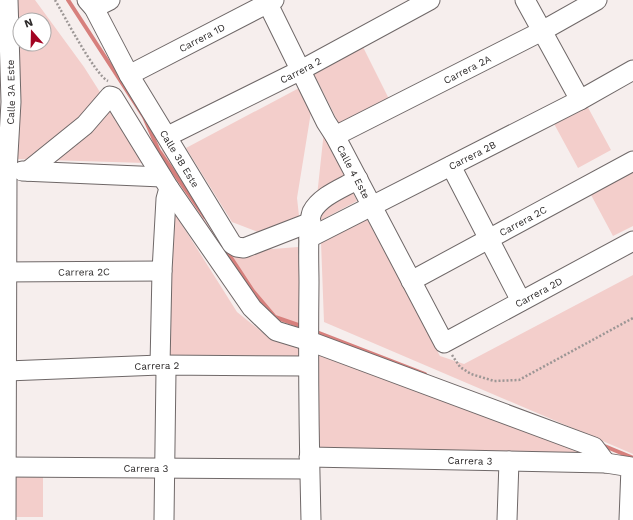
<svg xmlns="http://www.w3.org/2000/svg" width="633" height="520" viewBox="0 0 633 520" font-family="'Work Sans',sans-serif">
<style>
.green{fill:#f3cecb;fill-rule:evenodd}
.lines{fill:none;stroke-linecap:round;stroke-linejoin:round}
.stream{stroke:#d7807d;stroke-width:4}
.minor-casing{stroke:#6f6868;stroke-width:21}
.path{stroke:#9c9695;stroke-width:2.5;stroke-dasharray:2 2;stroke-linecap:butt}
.minor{stroke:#fff;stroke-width:19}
.labels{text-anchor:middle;stroke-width:3;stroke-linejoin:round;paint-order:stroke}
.street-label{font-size:10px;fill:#2c2929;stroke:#fff}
</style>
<rect width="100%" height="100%" fill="#f6eeed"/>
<!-- green -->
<path class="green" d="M 16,0 L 35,0 L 84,67 L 145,163 L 15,159 ZM 20,20 L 44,20 L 44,44 L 20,44 Z
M 363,47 L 389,99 L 339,124 L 313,72 Z
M 301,87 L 311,112 L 297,198 L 301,234 L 263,234 L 232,222 L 186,148 Z
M 585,102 L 611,150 L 578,168 L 552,120 Z
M 324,131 L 357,201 L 314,224 Z
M 167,146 L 225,228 L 259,248 L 273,249 L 298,247 L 303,334 L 274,321 L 177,192 L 154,157 Z
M 633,170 L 633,226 L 613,236 L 590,193 Z
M 167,201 L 237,312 L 272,340 L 299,348 L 301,360 L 169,362 Z
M 364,213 L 440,356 L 464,364 L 633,275 L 633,454 L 324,322 L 321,242 Z
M 316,354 L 514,427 L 544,436 L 592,455 L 316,450 Z
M 15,475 L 43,475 L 43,517 L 15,517 Z"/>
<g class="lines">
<!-- stream -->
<path class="stream" d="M 68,0 L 144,117 L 159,151 L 205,217
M 226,250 L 253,291 L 275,317 L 304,327
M 314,331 L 425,374
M 602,445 L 633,458"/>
<!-- minor casing -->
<g class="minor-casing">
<g id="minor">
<path id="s1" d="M 87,0 L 94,8 L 129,75 L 232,244 L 237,247 L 244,248 L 311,222"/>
<path id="s2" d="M 266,0 L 326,122 L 335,136 L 444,343 L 633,241"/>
<path d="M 525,0 L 580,100"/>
<path d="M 94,8 L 110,0"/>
<path id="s3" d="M 129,75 L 274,0"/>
<path id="s4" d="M 168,136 L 301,70 L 430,0"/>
<path id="s5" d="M 335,136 L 542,31 L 597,0"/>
<path d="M 451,166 L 521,301"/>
<path d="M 22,171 L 162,177"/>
<path d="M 28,171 L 85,125 L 110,96 L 113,97 L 169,188 L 166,199 L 162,271 L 160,365 L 166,371 L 164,520"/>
<path d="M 169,188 L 252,308 L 276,331 L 309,341 L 594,447 L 606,463"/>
<path id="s6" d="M 309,238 L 580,100 L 633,70"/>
<path id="s7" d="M 0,272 L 162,271"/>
<path id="s8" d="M 411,281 L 633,161"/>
<path id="s9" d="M 7,371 L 160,365 L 308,366"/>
<path id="s10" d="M 309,457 L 606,463 L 631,467 L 629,520"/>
<path id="s11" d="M 7,467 L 309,469"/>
<path id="s12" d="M 6,520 L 7,172 L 11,102 L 8,0"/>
<path d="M 311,520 C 309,441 308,362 309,282 C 309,267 307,225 312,212 C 320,196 343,188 358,179"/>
<path d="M 507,520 L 509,461"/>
</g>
</g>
<!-- path -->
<path class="path" d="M 55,0 C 64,15 95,75 108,81
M 452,355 L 460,367 L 471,374 L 494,381 L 519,380 L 633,318"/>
<!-- minor -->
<use href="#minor" class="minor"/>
</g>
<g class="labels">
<!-- street labels -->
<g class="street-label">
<text dy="4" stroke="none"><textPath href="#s3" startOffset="82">Carrera 1D</textPath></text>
<text dy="4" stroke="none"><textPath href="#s5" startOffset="148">Carrera 2A</textPath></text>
<text dy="4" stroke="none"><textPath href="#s4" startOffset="148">Carrera 2</textPath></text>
<text dy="4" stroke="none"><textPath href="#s12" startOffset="428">Calle 3A Este</textPath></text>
<text dy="4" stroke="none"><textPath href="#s6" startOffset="183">Carrera 2B</textPath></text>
<text dy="4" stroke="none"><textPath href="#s1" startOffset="184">Calle 3B Este</textPath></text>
<text dy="4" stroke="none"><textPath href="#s2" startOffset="193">Calle 4 Este</textPath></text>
<text dy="4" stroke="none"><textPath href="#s8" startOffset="127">Carrera 2C</textPath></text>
<text dy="4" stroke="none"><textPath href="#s7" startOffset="84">Carrera 2C</textPath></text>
<text dy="4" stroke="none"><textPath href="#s2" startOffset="494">Carrera 2D</textPath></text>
<text dy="4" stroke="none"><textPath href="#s9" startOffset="150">Carrera 2</textPath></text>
<text dy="4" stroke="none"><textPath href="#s10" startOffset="161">Carrera 3</textPath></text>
<text dy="4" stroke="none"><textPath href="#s11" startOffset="139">Carrera 3</textPath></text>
</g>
</g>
<!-- north arrow -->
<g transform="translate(32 32) rotate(340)"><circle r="19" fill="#ffffff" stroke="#aba9a9"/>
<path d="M0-3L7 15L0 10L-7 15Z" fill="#a20422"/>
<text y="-6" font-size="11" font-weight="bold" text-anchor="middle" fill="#2c2929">N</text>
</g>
</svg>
